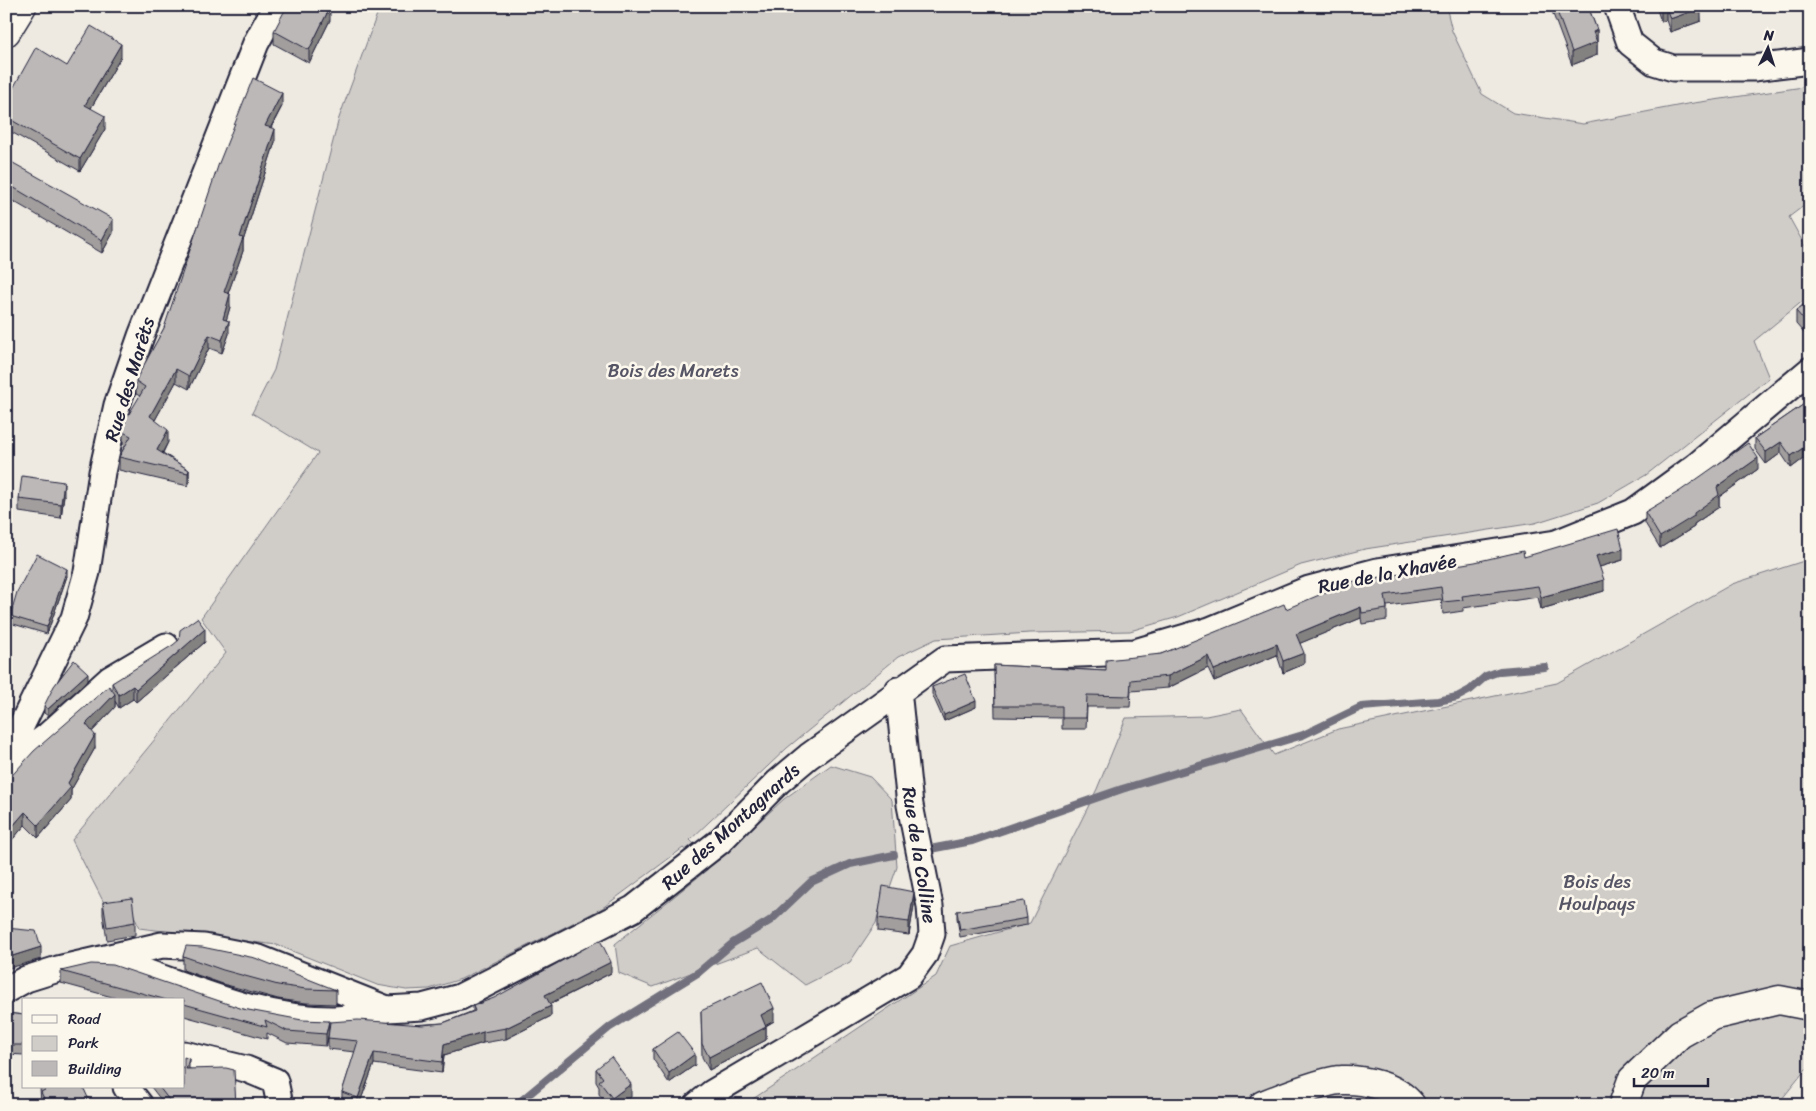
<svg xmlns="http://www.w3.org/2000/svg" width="1816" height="1111" viewBox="0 0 1816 1111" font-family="Sriracha,sans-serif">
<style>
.green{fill:#d0cdc9;stroke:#797882}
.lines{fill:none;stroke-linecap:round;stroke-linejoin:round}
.stream{stroke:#716f7c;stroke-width:8}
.minor-casing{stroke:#22223b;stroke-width:29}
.tertiary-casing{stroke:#22223b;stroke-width:31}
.secondary-casing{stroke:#22223b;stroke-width:31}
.minor{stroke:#fbf7ec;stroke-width:25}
.tertiary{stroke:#fbf7ec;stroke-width:28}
.secondary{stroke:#fbf7ec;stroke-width:28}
.wall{fill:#a29e9e;stroke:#22223b}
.shaded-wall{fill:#848181;stroke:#22223b}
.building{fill:#bcb8b8;stroke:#22223b}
.labels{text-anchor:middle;stroke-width:5;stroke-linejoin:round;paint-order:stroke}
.park-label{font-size:19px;fill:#565566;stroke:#fbf7ec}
.street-label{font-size:19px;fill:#22223b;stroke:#fbf7ec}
</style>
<rect width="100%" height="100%" fill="#eeeae2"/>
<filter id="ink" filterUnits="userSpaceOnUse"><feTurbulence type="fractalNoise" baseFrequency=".02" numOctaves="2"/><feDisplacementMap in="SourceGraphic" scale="10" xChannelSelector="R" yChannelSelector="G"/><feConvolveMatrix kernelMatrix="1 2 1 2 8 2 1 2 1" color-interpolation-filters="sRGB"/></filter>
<g filter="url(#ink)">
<!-- green -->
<path class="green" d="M 380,6 L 1446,6 L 1452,31 L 1482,94 L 1513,113 L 1583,124 L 1687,104 L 1810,86 L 1810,201 L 1789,217 L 1810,255 L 1810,295 L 1754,341 L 1769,378 L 1646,475 L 1598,503 L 1535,523 L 1365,549 L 1301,565 L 1178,617 L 1130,631 L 1030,633 L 936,639 L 898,657 L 787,748 L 690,840 L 714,863 L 784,799 L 831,765 L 870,777 L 892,800 L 897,867 L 887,896 L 882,899 L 876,923 L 850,962 L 805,985 L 758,948 L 653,987 L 619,973 L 615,944 L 708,869 L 683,848 L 601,909 L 461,979 L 429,989 L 406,990 L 377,985 L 277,945 L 139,928 L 132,910 L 104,903 L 72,840 L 226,653 L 201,618 L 318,453 L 252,413 L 274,370 L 339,118 Z
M 1810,559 L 1810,1068 L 1806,1069 L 1777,1105 L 744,1105 L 936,976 L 950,946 L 1030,923 L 1097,789 L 1126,718 L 1206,716 L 1241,709 L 1274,755 L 1338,729 L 1557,683 L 1732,584 Z"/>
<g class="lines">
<!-- stream -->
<path class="stream" d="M 930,849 L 972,841 L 1122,789 L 1303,735 L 1361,707 L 1438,701 L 1457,697 L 1470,690 L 1486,676 L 1500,671 L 1545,667
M 516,1105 L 610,1027 L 699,972 L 733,943 L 771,920 L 811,882 L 850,864 L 894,855"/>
<!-- minor casing -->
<g class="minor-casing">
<path id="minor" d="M 1617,6 L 1630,43 L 1654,62 L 1673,68 L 1754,68 L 1810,61
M 6,757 L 74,618 L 87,572 L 102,472 L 117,405 L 141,336 L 256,43 L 276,6
M 6,767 L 47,736 L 110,679 L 166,646
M 107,959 C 182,982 254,1020 334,1019 C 352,1019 370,1013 387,1009
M 6,990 L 26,979 L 58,969 L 162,945 L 204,947 L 259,958 L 387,1009 L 422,1007 L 460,997 L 633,909 L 719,842 L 778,782 L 809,756 L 945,659 L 1135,652 L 1210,630 L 1309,589 L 1377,571 L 1556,543 L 1633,512 L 1696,466 L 1810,370
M 184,1054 L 246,1069 L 275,1081 L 280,1105
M 126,1087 L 140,1105
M 697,1105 L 712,1093 L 909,976 L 925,954 L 932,934 L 930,906 L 910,805 L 898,690"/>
</g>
<!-- tertiary casing -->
<g class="tertiary-casing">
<path id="tertiary" d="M 6,32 L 22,6"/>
</g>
<!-- secondary casing -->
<g class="secondary-casing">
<path id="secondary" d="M 1263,1105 C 1278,1099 1327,1080 1341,1080 C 1364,1079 1396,1086 1411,1105
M 1623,1105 L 1632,1080 L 1680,1034 L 1712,1016 L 1779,1000 L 1810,1006"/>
</g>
<!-- minor -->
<use href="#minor" class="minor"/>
<!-- tertiary -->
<use href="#tertiary" class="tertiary"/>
<!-- secondary -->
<use href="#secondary" class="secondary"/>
</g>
<!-- wall -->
<path class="wall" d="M 1550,6 L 1588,6 L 1597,30 L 1597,55 L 1572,65 Z
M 1656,6 L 1700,6 L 1701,21 L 1670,32 L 1666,20 L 1661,22 Z
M 330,20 L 309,63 L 274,44 L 274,31 Z
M 121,57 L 91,108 L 105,129 L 80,171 L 6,129 L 6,101 L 67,66 Z
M 282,106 L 271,128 L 275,142 L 243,241 L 243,251 L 228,293 L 230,307 L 226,320 L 229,334 L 222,353 L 209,348 L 189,389 L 176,382 L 155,420 L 168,442 L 163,453 L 189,470 L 189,483 L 188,486 L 119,470 L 119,457 L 125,446 L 123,444 L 123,432 L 140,396 L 136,394 L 136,381 Z
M 6,159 L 113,233 L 102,253 L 6,197 Z
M 1810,299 L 1810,340 L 1796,324 L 1796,311 Z
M 1810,400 L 1810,458 L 1805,461 L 1803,459 L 1791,468 L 1781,453 L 1766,464 L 1755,449 L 1755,438 Z
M 1758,469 L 1719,497 L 1719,507 L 1694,524 L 1694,527 L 1660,548 L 1645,523 L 1645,512 Z
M 64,495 L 61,518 L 19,512 L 19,499 Z
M 1524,557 L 1623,560 L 1599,567 L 1604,591 L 1541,609 L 1538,597 L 1463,608 L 1463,611 L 1443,614 L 1441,599 L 1387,606 L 1387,620 L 1362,624 L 1361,618 L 1300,643 L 1304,664 L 1283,673 L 1277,655 L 1214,681 L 1208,668 L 1168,688 L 1131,691 L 1130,707 L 1087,707 L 1086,729 L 1062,729 L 1062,718 L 995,717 L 994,665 L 1106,671 L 1161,654 L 1286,609 Z
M 67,576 L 47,634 L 10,623 L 10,616 Z
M 205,642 L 136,702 L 133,699 L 119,708 L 115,701 L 115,707 L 92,732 L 95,748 L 71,790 L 71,800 L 38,838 L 25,825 L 6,847 L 6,782 L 112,691 L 112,683 Z
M 88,680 L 48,716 L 44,713 L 44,706 Z
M 932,687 L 976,707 L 944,721 L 932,694 Z
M 103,902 L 135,922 L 135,935 L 107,940 L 103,915 Z
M 914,905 L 909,935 L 878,931 L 878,918 Z
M 957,911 L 1027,918 L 1027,925 L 960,937 L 957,918 Z
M 183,956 L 336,990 L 336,1004 L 306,1003 L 278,999 L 223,984 L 183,970 Z
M 61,971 L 243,1009 L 329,1030 L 443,1023 L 473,1011 L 473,1006 L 611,973 L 550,1004 L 551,1016 L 506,1039 L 483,1043 L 444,1055 L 442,1073 L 374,1064 L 359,1105 L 347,1105 L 342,1103 L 342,1092 L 355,1052 L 328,1049 L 328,1038 L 326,1046 L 287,1043 L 267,1033 L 267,1039 L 184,1016 L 184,1000 L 123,1000 L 61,983 Z
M 701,1011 L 774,1021 L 766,1026 L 766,1040 L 709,1070 L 702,1057 Z
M 6,1013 L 24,1015 L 24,1055 L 6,1054 Z
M 653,1049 L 695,1065 L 669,1083 L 653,1059 Z
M 189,1069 L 236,1105 L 165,1105 L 151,1087 L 184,1087 Z
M 596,1069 L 631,1097 L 621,1105 L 607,1105 L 599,1094 L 599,1087 L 596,1082 Z
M 40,1087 L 83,1087 L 90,1105 L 41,1105 Z"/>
<!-- shaded-wall -->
<path class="shaded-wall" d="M 330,7 L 330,20 L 309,63 L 309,50 Z
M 1666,7 L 1666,20 L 1661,22 L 1661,9 Z
M 1701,8 L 1701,21 L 1670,32 L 1670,19 Z
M 1597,30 L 1597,55 L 1572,65 L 1572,52 L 1593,32 Z
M 121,44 L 121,57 L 85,118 L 85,105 Z
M 282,93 L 282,106 L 265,138 L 265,126 Z
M 105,116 L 105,129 L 80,171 L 80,159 Z
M 275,129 L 275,142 L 243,241 L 243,251 L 224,305 L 224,292 L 240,237 Z
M 113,219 L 113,233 L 102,253 L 102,240 Z
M 230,294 L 230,307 L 223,332 L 223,319 Z
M 229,321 L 229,334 L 222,353 L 222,340 Z
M 209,335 L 209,348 L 189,389 L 189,376 Z
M 176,369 L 176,382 L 150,429 L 150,416 Z
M 168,430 L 168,442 L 157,463 L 157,450 Z
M 1781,442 L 1781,453 L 1766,464 L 1766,452 Z
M 1810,446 L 1810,458 L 1805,461 L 1805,450 Z
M 1803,448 L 1803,459 L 1791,468 L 1791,456 Z
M 1758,458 L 1758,469 L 1719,497 L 1719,507 L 1694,524 L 1694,527 L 1660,548 L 1660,537 L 1717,487 Z
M 189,470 L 189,483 L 188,486 L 188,473 Z
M 64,482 L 64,495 L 61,518 L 61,504 Z
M 1623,549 L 1623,560 L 1596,568 L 1596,556 Z
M 67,569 L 67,576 L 47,634 L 47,627 Z
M 1604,580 L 1604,591 L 1541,609 L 1541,597 Z
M 1361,607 L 1361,618 L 1296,645 L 1296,634 Z
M 205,629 L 205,642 L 136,702 L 136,689 Z
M 1277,644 L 1277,655 L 1214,681 L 1214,670 Z
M 1304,653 L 1304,664 L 1283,673 L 1283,661 Z
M 1208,656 L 1208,668 L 1168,688 L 1168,676 Z
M 88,673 L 88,680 L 48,716 L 48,709 Z
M 133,686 L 133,699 L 119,708 L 119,695 Z
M 115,694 L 115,707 L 86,738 L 86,724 Z
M 976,701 L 976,707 L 944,721 L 944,715 Z
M 95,735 L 95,748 L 71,790 L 71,800 L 38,838 L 38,825 L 68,783 Z
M 25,812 L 25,825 L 6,847 L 6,834 Z
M 914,892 L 914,905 L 909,935 L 909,922 Z
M 41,947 L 41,959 L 6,969 L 6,958 Z
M 611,962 L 611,973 L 545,1006 L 545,995 Z
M 551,1006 L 551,1016 L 506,1039 L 506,1028 Z
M 774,1008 L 774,1021 L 761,1028 L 761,1015 Z
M 329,1021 L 329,1033 L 326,1046 L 326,1034 Z
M 766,1027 L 766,1040 L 709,1070 L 709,1057 Z
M 483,1032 L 483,1043 L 444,1055 L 442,1073 L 442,1062 L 444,1044 Z
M 374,1053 L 374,1064 L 359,1105 L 358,1105 L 358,1098 Z
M 695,1054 L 695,1065 L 669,1083 L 669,1073 Z
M 189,1059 L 189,1070 L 186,1069 Z
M 631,1084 L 631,1097 L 621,1105 L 612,1105 L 612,1098 Z"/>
<!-- building -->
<path class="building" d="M 287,6 L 330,7 L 309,50 L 274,31 Z
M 1555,6 L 1588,6 L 1597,30 L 1593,32 L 1597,42 L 1572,52 Z
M 1660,6 L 1700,6 L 1701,8 L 1670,19 L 1666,7 L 1661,9 Z
M 91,26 L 121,44 L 85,105 L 105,116 L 80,159 L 6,117 L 6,101 L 36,47 L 67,66 Z
M 253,78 L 282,93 L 265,126 L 275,129 L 240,237 L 243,238 L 224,292 L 230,294 L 223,319 L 229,321 L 222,340 L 209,335 L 189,376 L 176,369 L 150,416 L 168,430 L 157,450 L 189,470 L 188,473 L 119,457 L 131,436 L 123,432 L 126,419 L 145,387 L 136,381 L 138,376 L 164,328 L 219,163 Z
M 6,159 L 113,219 L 102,240 L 6,183 Z
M 1810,299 L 1810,327 L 1796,311 Z
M 1810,400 L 1810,446 L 1805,450 L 1803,448 L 1791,456 L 1781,442 L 1766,452 L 1755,438 Z
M 1748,443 L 1758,458 L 1717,487 L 1719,495 L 1694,513 L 1694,516 L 1660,537 L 1645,512 L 1680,491 Z
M 22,476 L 64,482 L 61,504 L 19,499 Z
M 1618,529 L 1623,549 L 1596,556 L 1604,580 L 1541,597 L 1538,586 L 1462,596 L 1463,600 L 1443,602 L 1441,587 L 1385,595 L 1387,609 L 1362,613 L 1361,607 L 1296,634 L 1304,653 L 1283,661 L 1277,644 L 1214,670 L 1208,656 L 1168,676 L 1131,680 L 1130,696 L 1087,695 L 1086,718 L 1062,718 L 1062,706 L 995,706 L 994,665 L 1106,671 L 1106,660 L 1161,654 L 1284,604 L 1286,609 L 1350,582 L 1475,562 L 1523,551 L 1524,557 Z
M 37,554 L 67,569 L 47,627 L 10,616 L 17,592 Z
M 197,618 L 205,629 L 136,689 L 133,686 L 119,695 L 112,683 L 173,645 L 179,640 L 180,630 Z
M 74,660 L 88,673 L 48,709 L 44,706 L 54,686 Z
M 965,674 L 976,701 L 944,715 L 932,687 Z
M 109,686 L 115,694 L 86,724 L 95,735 L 68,783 L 71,787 L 38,825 L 25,812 L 6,834 L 6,782 L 34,751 Z
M 883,886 L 914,892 L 909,922 L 878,918 Z
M 132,898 L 135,922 L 107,927 L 103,902 Z
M 1024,901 L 1027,918 L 960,930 L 957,911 Z
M 6,928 L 36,931 L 41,947 L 6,958 Z
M 600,940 L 611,962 L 545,995 L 551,1006 L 506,1028 L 483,1032 L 444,1044 L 442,1062 L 374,1053 L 358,1098 L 342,1092 L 358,1041 L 328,1038 L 330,1022 L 358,1020 L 422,1025 L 443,1023 L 475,1011 L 473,1006 L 494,998 Z
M 186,946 L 202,947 L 255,958 L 336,990 L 306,989 L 278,985 L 223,970 L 183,956 Z
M 91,964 L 113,965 L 243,1009 L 302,1020 L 329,1021 L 326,1034 L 287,1031 L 265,1020 L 267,1027 L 184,1004 L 184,1000 L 167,1000 L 61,971 Z
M 762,982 L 774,1008 L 761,1015 L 766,1027 L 709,1057 L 702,1044 L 701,1011 Z
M 6,1013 L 24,1015 L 24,1045 L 6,1045 Z
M 678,1032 L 695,1054 L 669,1073 L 653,1049 Z
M 184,1057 L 189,1059 L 186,1069 L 226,1068 L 234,1070 L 236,1105 L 216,1105 L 216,1102 L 185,1105 L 173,1105 L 159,1087 L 184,1087 Z
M 611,1057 L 631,1084 L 612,1098 L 599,1081 L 603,1078 L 596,1069 Z
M 44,1087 L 83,1087 L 90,1102 L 85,1105 L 47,1105 L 41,1092 L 45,1090 Z"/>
</g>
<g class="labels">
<!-- park labels -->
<g class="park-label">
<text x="673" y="377">Bois des Marets</text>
<text x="1597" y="888">Bois des<tspan x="1597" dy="22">Houlpays</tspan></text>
</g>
<!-- street labels -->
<g class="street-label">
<text transform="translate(129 379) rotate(-73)" y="7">Rue des Marêts</text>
<text transform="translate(1387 573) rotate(-11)" y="7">Rue de la Xhavée</text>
<text transform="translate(730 826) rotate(-42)" y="7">Rue des Montagnards</text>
<text transform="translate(920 855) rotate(81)" y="7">Rue de la Colline</text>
</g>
</g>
<!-- margin -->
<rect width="1816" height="1111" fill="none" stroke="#fbf7ec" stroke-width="25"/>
<rect x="12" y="12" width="1791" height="1086" fill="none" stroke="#22223b" stroke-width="2" filter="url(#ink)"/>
<!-- legend -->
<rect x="22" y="998" width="162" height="90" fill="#fbf7ec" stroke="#a4a2a5"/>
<rect x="32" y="1015" width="25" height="8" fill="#fbf7ec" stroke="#a4a2a5"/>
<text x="68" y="1024" font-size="15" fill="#22223b">Road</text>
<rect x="32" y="1036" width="25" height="15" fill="#d0cdc9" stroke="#a4a2a5"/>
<text x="68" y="1048" font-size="15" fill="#22223b">Park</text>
<rect x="32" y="1061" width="25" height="15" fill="#bcb8b8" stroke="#a4a2a5"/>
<text x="68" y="1074" font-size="15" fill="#22223b">Building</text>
<!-- north arrow -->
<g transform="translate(1768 48) rotate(4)" stroke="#fbf7ec" stroke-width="4" paint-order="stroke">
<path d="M0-4L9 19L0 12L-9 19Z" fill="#22223b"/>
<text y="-8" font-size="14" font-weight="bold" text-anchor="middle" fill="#22223b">N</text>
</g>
<!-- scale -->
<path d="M1634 1078v8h74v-8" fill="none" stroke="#22223b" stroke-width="2.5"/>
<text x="1641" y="1078" font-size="15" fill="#22223b" stroke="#fbf7ec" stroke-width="4" paint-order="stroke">20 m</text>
</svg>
